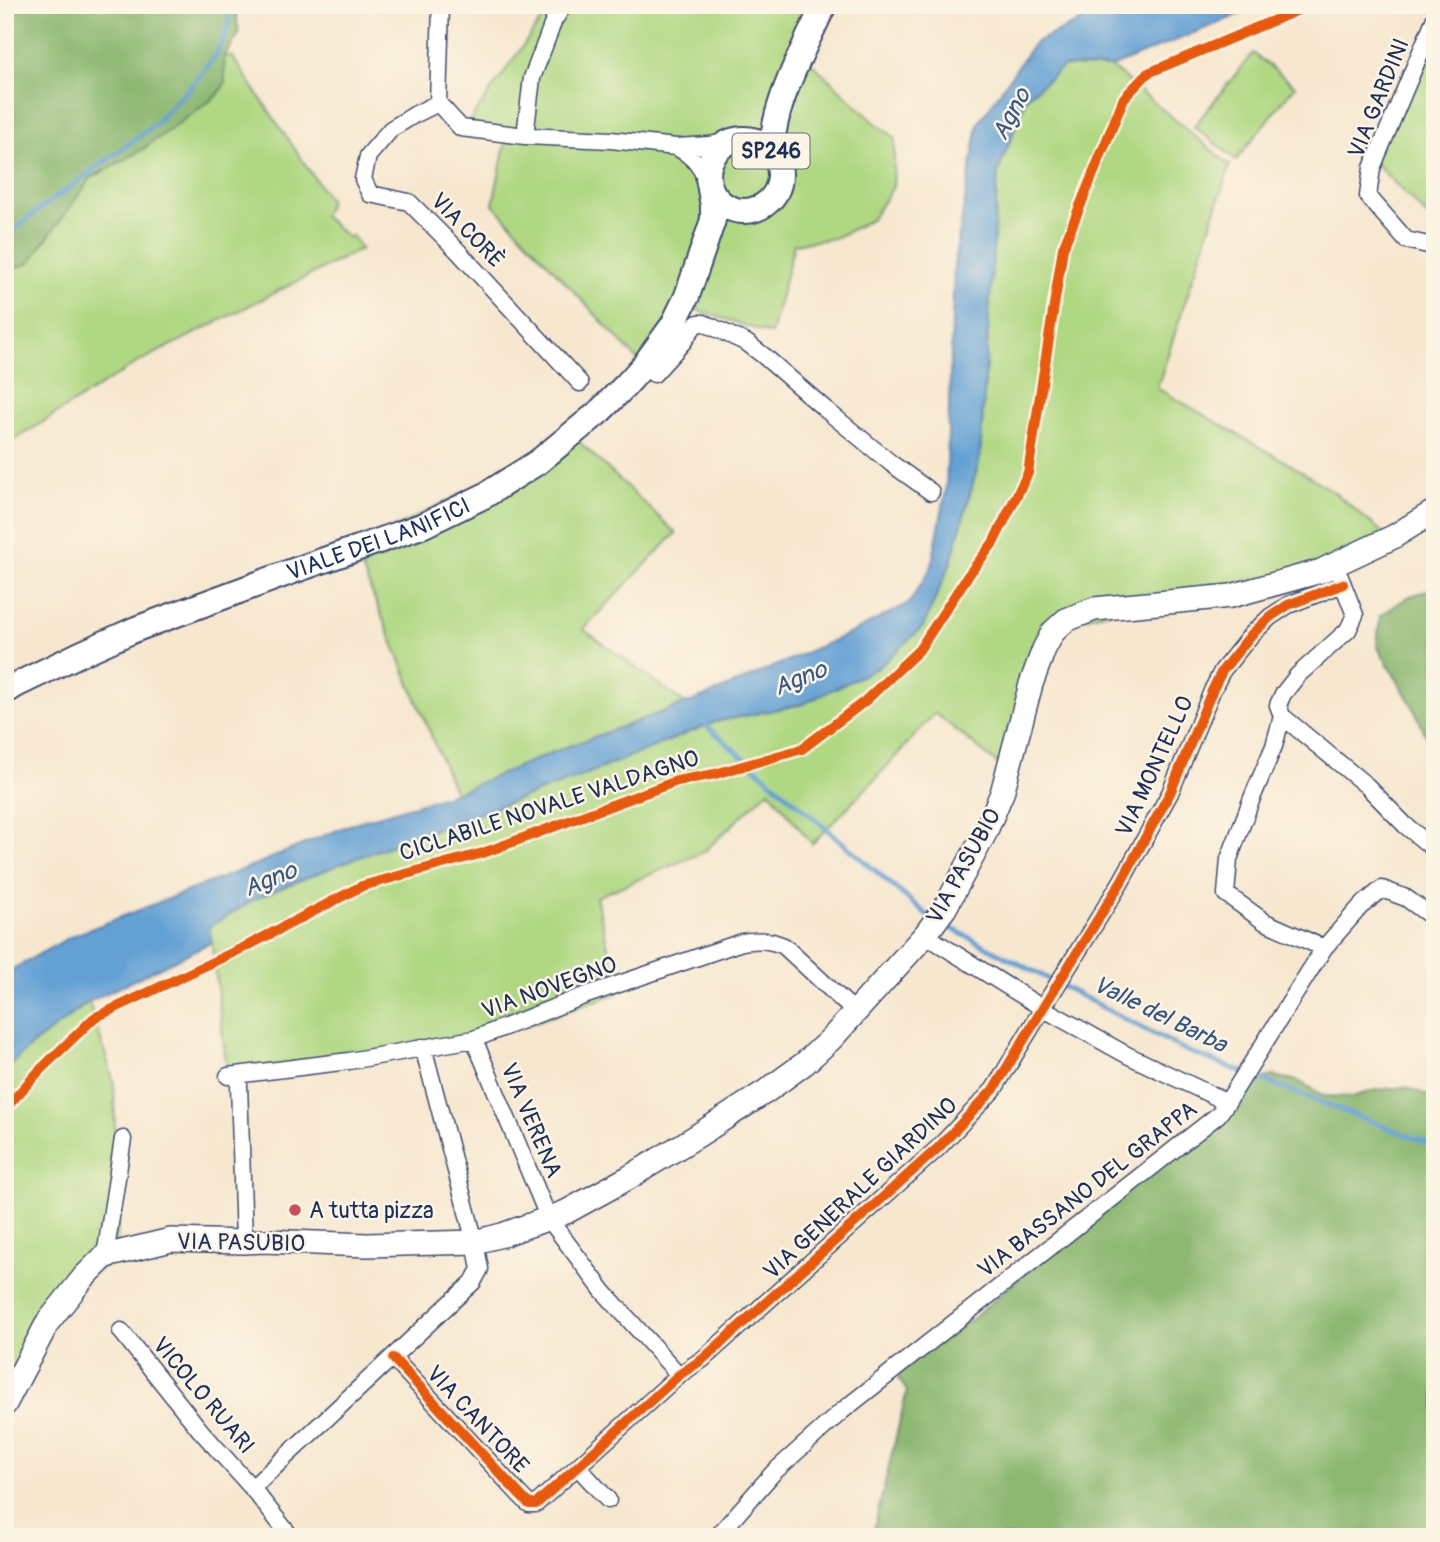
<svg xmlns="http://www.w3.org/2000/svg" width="1440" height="1542" viewBox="0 0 1440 1542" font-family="Pangolin,sans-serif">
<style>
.green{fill:#b0d883;stroke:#668470;stroke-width:2}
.forest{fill:#8cb871;stroke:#547468;stroke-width:2}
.water{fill:#63a0d4;stroke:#3f6899;stroke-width:2}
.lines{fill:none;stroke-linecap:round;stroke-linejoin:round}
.stream{stroke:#63a0d4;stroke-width:5}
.street-casing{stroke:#3c4b6f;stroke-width:19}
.secondary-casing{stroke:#3c4b6f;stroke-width:26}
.primary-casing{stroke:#3c4b6f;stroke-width:28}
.street{stroke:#fff;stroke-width:16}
.secondary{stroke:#fff;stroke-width:23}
.primary{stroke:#fff;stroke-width:24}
.cycleway-casing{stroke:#fcf5e5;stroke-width:15}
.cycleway{stroke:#e8590c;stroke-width:10}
.poi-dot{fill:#d1495b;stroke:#fcf5e5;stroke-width:2.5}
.labels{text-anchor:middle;stroke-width:5;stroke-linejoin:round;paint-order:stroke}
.shield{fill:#fcf5e5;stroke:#5e6a86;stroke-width:2}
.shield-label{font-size:21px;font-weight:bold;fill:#1b2f5e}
.street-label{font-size:23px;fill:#1b2f5e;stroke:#fcf5e5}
.poi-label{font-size:23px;fill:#1b2f5e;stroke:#fcf5e5;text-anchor:start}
.water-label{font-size:24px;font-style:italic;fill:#345787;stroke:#fcf5e5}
</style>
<rect width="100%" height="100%" fill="#fcf5e5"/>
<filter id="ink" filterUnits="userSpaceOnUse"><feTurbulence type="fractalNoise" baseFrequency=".0143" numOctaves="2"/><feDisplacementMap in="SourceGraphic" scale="14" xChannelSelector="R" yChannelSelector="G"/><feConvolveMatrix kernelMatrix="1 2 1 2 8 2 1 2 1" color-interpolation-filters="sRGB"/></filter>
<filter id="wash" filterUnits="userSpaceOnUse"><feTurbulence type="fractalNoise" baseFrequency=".00686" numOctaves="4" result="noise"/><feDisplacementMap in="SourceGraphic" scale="28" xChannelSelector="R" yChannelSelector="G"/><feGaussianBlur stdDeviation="1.57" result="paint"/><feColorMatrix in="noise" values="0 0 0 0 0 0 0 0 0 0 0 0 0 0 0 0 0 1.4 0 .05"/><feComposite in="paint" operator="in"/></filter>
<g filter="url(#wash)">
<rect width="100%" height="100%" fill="#f7e7cf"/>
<!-- green -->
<path class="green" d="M 552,5 L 838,5 L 799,51 L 873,121 L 895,138 L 893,187 L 871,220 L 835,238 L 794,244 L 771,334 L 691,308 L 645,368 L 493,204 L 508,130 L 466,126 Z
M 1435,24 L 1435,224 L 1373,161 Z
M 1253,53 L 1295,86 L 1236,160 L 1194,126 Z
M 232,56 L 330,201 L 323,216 L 349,238 L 352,235 L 361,249 L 138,362 L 5,446 L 5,271 L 29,263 L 91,178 L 140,151 L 218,95 L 225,83 L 223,57 Z
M 1064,66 L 1111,67 L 1230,165 L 1157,388 L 1298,469 L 1335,493 L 1388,537 L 1340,562 L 1067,621 L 1035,670 L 1010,774 L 935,713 L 878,776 L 812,844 L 769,790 L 704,852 L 596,897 L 619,993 L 529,1024 L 435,1050 L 227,1072 L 212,942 L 208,928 L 257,898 L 340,864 L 577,778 L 715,722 L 803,704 L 879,667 L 923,627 L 951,562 L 980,459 L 998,172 L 1027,97 Z
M 573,436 L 676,533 L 583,629 L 686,704 L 561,749 L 455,793 L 354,549 Z
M 89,1002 L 114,1083 L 118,1256 L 76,1286 L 5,1399 L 5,1070 L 27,1049 Z"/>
<!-- forest -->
<path class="forest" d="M 5,5 L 235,5 L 239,34 L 224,57 L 225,83 L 218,95 L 140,151 L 91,178 L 29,263 L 5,271 Z
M 1435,588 L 1435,755 L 1412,705 L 1377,646 L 1380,616 L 1408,597 Z
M 1273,1076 L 1298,1081 L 1325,1096 L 1352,1097 L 1376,1090 L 1405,1087 L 1435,1098 L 1435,1537 L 872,1537 L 907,1391 L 893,1371 L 927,1342 L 971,1320 L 1030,1269 L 1175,1147 L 1206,1135 L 1221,1109 L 1249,1083 Z"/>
<!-- water -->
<path class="water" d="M 1114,5 L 1262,5 L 1111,67 L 1064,66 L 1027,97 L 998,172 L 980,458 L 951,562 L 923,627 L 879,667 L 803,704 L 715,722 L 577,778 L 340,864 L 257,898 L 209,927 L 212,942 L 88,1002 L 27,1049 L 5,1070 L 5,976 L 9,971 L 70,937 L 257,864 L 354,823 L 455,793 L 561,749 L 709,695 L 853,632 L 909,603 L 931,568 L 946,491 L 954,264 L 978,124 L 1034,43 Z"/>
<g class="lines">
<!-- stream -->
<path class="stream" d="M 5,237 L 36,212 L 153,126 L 192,85 L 217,54 L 228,27 L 229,5
M 703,723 L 927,915 L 932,918
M 941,923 L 1187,1051 L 1435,1146"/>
</g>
</g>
<g filter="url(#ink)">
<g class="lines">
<!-- street casing -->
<g class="street-casing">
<path id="street" d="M 441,5 L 438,103 L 461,128 L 525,136 L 611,140 L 676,147 L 709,145 L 731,141
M 1435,18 L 1372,168 L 1368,196 L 1406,240 L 1432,246 L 1435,248
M 438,103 L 414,115 L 391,129 L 368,156 L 363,179 L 370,194 L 409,202 L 456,249 L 580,383
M 525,136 L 532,78 L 554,20 L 564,5
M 676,147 C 693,156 701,166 708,184
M 644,365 L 654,374 L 683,342 L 694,326 L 698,323 L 704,323 L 747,343 L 764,356 L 825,409 L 892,464 L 931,492
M 1340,577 L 1355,615 L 1348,630 L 1298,675 L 1283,694 L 1278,705 L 1282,716 L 1367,786 L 1405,825 L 1435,850
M 1282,716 L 1274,746 L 1252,798 L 1229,859 L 1226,894 L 1265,922 L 1324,948
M 474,1039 L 549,1219 L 603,1291 L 679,1375
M 228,1076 L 349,1061 L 474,1039 L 581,997 L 742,942 C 759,940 768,939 784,946 L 855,1012
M 239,1084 L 244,1242
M 1226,1104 L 1324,948 L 1361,906 L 1382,889 L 1406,898 L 1435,919
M 105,1256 L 123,1139
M 121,1331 L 200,1430 L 252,1488
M 393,1358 L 520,1495 L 529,1504 L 536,1504 L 679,1375 L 703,1359 L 938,1148 L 994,1089 L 1049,998 L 1121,882 L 1170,793 L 1212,691 L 1222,671 L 1251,635 L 1270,617 L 1288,605 L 1343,584
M 578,1467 L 608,1500
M 291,1537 L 252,1488 L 473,1282 L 480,1269 L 475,1242 L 423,1047
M 717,1537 L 773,1473 L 842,1411 L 1218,1115 L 1226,1104 L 1216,1097 L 1127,1055 L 1044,1009 L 925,935"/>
</g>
<!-- secondary casing -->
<g class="secondary-casing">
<path id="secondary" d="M 5,1404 L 48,1322 L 84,1277 L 105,1256 L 171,1240 L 244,1242 L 264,1241 L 367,1245 L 475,1242 L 502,1235 L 566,1212 L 628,1178 L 697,1136 L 768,1090 L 805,1063 L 832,1038 L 925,935 L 945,908 L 985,833 L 1002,793 L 1031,684 L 1044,649 L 1053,632 L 1066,620 L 1094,609 L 1231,596 L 1321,571 L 1393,537 L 1435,511"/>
</g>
<!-- primary casing -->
<g class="primary-casing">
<g id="primary">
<circle cx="744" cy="175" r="36"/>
<path d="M 773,153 C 769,111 806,44 824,5"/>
<path id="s1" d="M 5,692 L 16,685 L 78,655 L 136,629 L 293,571 L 424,525 L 484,496 L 538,462 L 599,412 L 626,385 L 644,365 L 673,325 L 687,296 L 713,220 L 713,206 L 710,189"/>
</g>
</g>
<!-- street -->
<use href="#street" class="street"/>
<!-- secondary -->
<use href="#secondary" class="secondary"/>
<!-- primary -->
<use href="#primary" class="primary"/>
<!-- cycleway casing -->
<g class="cycleway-casing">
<path id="cycleway" d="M 5,1109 L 40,1070 L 94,1018 L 249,945 L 362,886 L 483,853 L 677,781 L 715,774 L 802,749 L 865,701 L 919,650 L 967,577 L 993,543 L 1028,473 L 1063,248 L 1124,98 L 1148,73 L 1301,9 L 1307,5
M 393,1358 L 520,1495 L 529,1504 L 536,1504 L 679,1375 L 703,1359 L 938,1148 L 994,1089 L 1049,998 L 1121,882 L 1170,793 L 1212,691 L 1222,671 L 1251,635 L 1270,617 L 1288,605 L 1343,584"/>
</g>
<!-- cycleway -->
<use href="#cycleway" class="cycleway"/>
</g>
</g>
<!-- markers -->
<circle class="poi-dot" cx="295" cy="1210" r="7"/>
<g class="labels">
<!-- shield labels -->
<rect class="shield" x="732.5" y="133.5" width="77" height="35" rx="5"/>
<g class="shield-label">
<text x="771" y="158">SP246</text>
</g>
<!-- street labels -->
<g class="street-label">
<text transform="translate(1378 98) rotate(-68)" y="8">VIA GARDINI</text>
<text transform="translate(468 230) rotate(46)" y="8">VIA CORÈ</text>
<text dy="8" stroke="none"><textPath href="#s1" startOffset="404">VIALE DEI LANIFICI</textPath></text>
<text transform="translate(1154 766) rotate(-65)" y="8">VIA MONTELLO</text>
<text transform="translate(549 805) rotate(-18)" y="8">CICLABILE NOVALE VALDAGNO</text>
<text transform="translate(963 866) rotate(-61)" y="8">VIA PASUBIO</text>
<text transform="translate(549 987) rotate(-20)" y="8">VIA NOVEGNO</text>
<text transform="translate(532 1120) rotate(67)" y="8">VIA VERENA</text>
<text transform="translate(860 1188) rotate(-43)" y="8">VIA GENERALE GIARDINO</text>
<text transform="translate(1087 1189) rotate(-38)" y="8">VIA BASSANO DEL GRAPPA</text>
<text transform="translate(241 1242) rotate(1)" y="8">VIA PASUBIO</text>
<text transform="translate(204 1395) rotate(50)" y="8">VICOLO RUARI</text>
<text transform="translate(478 1419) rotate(47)" y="8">VIA CANTORE</text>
</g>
<!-- poi labels -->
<g class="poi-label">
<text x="309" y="1218">A tutta pizza</text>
</g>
<!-- water labels -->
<g class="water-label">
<text transform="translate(1011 114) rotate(-62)" y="8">Agno</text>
<text transform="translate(800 678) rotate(-22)" y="8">Agno</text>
<text transform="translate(270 879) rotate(-22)" y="8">Agno</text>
<text transform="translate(1160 1014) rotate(26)" y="8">Valle del Barba</text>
</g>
</g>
<!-- margin -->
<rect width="1440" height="1542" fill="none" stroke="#fcf5e5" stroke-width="28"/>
</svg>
